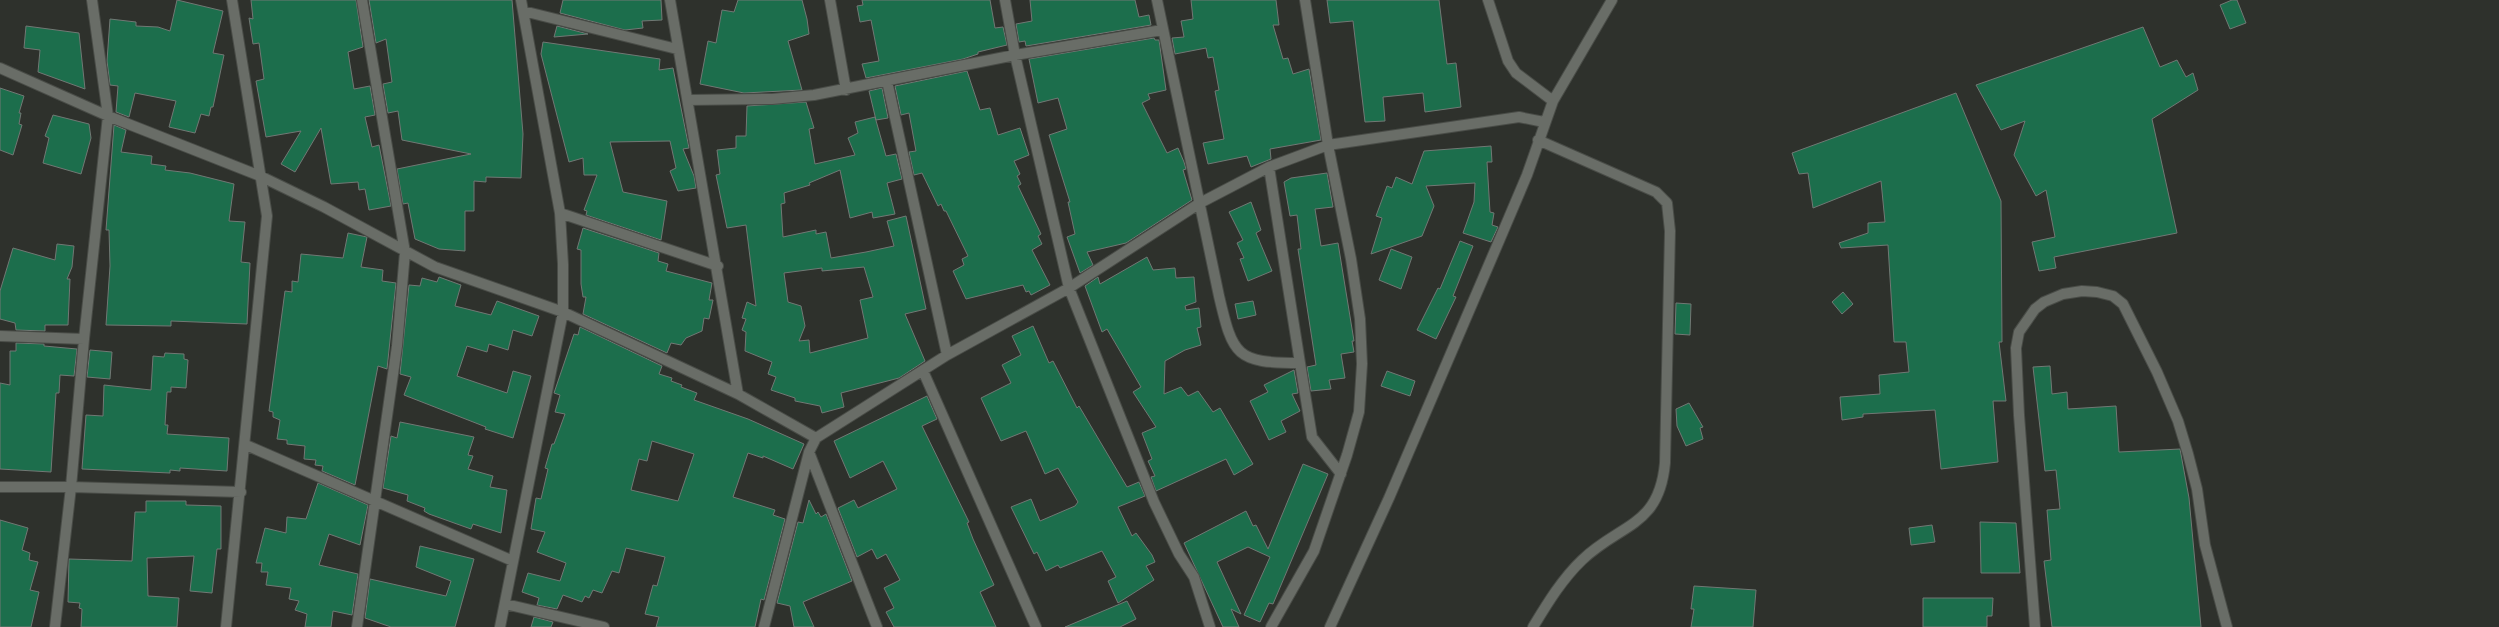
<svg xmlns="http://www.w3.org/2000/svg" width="2499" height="627" viewBox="0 0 2499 627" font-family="Georgia,serif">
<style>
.building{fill:#1c6e4c;stroke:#717874;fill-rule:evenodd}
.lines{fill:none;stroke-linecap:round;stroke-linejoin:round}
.service-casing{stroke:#494c47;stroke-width:12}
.minor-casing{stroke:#494c47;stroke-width:12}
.service{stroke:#696d67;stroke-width:10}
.minor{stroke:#696d67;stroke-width:10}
</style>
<rect width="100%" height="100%" fill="#2e312c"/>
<!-- building -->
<path class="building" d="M 177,0 L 223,11 L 213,53 L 224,55 L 213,107 L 211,107 L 209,116 L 201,114 L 195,133 L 169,127 L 176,101 L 135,93 L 129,117 L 116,112 L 118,86 L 110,85 L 107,61 L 110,19 L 136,22 L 136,26 L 158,27 L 170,31 Z
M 251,0 L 356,0 L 363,47 L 348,52 L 354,89 L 370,86 L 375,115 L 365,117 L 372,147 L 379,145 L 391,206 L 369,210 L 365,189 L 359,190 L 358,182 L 331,184 L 321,128 L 295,172 L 281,164 L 301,131 L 266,137 L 256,81 L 264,79 L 259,43 L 253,44 L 249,18 L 253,19 Z
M 369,0 L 512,0 L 523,134 L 521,178 L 486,177 L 486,182 L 474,181 L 474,211 L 465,211 L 465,251 L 439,249 L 415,239 L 408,203 L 403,204 L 397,169 L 471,154 L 402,140 L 398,111 L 388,113 L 383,84 L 392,82 L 386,39 L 376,43 Z
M 563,0 L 661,0 L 662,20 L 642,21 L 643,28 L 625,30 L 560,13 Z
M 738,0 L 802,0 L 807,19 L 809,34 L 788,41 L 802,90 L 744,93 L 700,84 L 708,41 L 716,43 L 722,10 L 734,12 Z
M 862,0 L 990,0 L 995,28 L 1003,27 L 1007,45 L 978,52 L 978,54 L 963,59 L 866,78 L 862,64 L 879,61 L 871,20 L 860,22 L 857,6 L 863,5 Z
M 1030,0 L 1135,0 L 1139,17 L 1149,15 L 1151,25 L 1026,46 L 1025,41 L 1019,42 L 1016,24 L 1032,21 Z
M 1191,0 L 1276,0 L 1279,25 L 1273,25 L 1283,59 L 1288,58 L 1293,74 L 1309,69 L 1321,140 L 1270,149 L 1271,159 L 1251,167 L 1247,156 L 1208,164 L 1203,143 L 1224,139 L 1215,91 L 1219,90 L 1213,57 L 1208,58 L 1206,48 L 1175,54 L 1172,38 L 1184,37 L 1181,21 L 1193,19 Z
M 1327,0 L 1439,0 L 1447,64 L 1456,63 L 1461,107 L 1425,112 L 1423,93 L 1383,97 L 1385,121 L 1365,122 L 1353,21 L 1330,23 Z
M 2232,0 L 2237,0 L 2246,23 L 2230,29 L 2220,5 Z
M 26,26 L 79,33 L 85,89 L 38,72 L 40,50 L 24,48 Z
M 557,26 L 588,34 L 554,37 Z
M 2143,27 L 2160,67 L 2177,60 L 2186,77 L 2193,73 L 2198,90 L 2152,119 L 2177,233 L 2054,257 L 2056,268 L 2039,271 L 2032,242 L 2055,237 L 2046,190 L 2036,196 L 2014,155 L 2025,121 L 2001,130 L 1976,85 Z
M 1154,38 L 1155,40 L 1159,40 L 1166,90 L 1148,94 L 1150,99 L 1142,103 L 1167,153 L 1178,148 L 1184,162 L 1186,169 L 1183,170 L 1192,200 L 1126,243 L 1087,252 L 1093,265 L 1080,273 L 1067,237 L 1075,234 L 1068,202 L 1070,202 L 1049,135 L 1067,129 L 1058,98 L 1038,103 L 1029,59 Z
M 543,42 L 660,59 L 659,70 L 673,68 L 689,148 L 683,149 L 694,176 L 696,188 L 678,191 L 670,171 L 676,168 L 670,141 L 610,142 L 623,192 L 667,201 L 661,240 L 586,215 L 587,211 L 584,210 L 597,175 L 584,175 L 583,158 L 569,162 L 541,54 Z
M 967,71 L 980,110 L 990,108 L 998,135 L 1020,128 L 1029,155 L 1014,161 L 1020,174 L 1017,176 L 1021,184 L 1018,186 L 1041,234 L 1038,236 L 1042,244 L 1032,250 L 1050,285 L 1031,295 L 1029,291 L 1026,292 L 1023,285 L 966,299 L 953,271 L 964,265 L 962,259 L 968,256 L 946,211 L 944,211 L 941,204 L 938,206 L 922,173 L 914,175 L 909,152 L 916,151 L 909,113 L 901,115 L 895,86 Z
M 0,88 L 24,96 L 19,113 L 21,113 L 19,124 L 22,125 L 13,155 L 0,150 Z
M 882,88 L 888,118 L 876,120 L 869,91 Z
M 1956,93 L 2001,201 L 2002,342 L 1999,342 L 2006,401 L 1993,401 L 1998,462 L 1941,469 L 1935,410 L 1863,414 L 1863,417 L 1842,420 L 1840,397 L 1880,394 L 1879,375 L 1909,372 L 1906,342 L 1894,342 L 1888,245 L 1841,248 L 1839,243 L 1868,233 L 1868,223 L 1885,222 L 1881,181 L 1813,208 L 1808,173 L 1799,174 L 1792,153 Z
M 806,102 L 814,128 L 809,129 L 815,164 L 855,155 L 848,138 L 858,133 L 855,122 L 875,117 L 886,156 L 896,154 L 902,179 L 887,183 L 895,214 L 873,218 L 872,212 L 850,218 L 840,170 L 809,183 L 810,185 L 784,193 L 785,203 L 781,204 L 783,237 L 816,230 L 816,234 L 826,232 L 831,258 L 866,252 L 894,246 L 887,221 L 906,216 L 926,309 L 905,314 L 925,361 L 899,378 L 841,393 L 844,407 L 822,413 L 820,406 L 795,401 L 795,398 L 771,390 L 776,377 L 768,374 L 772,362 L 745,351 L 746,332 L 742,330 L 746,319 L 742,318 L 747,302 L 756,306 L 746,225 L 727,228 L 716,175 L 720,174 L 717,150 L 736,148 L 736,136 L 746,136 L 747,106 ZM 864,267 L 873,297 L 860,300 L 868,338 L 810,353 L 809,340 L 799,341 L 805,326 L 801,306 L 788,302 L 784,273 L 822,268 L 822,271 Z
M 53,115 L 89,124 L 91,138 L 81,174 L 43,163 L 49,138 L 45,136 Z
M 114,125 L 126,130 L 121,152 L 152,156 L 151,164 L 166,166 L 165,170 L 190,173 L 234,184 L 229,221 L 245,222 L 241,262 L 250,263 L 247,324 L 171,321 L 171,326 L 106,325 L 110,266 L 109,230 L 106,230 Z
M 1491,146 L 1492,162 L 1487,162 L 1490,212 L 1494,213 L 1492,225 L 1498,227 L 1491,242 L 1463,233 L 1474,202 L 1475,183 L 1426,186 L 1434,206 L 1422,236 L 1371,254 L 1382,218 L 1376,216 L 1387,186 L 1392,188 L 1396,177 L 1412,184 L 1424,151 Z
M 1327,173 L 1333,207 L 1315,209 L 1321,246 L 1338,243 L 1354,341 L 1352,341 L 1354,352 L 1341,354 L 1345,378 L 1329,380 L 1331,389 L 1311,391 L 1307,367 L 1316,365 L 1298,249 L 1301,249 L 1297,215 L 1290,216 L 1284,182 L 1291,178 Z
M 1251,202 L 1261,230 L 1256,233 L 1272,271 L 1248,281 L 1240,259 L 1244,258 L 1237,243 L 1243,240 L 1229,212 Z
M 583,228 L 659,253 L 658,261 L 668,264 L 666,271 L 712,283 L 709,300 L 713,300 L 709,319 L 704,318 L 702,331 L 686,338 L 681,345 L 671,343 L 667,353 L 583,314 L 586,297 L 583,297 L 581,284 L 581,250 L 577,249 Z
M 348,233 L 367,237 L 361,267 L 383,270 L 382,281 L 396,283 L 387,369 L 378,366 L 355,485 L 322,471 L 323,466 L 315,465 L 316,460 L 304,459 L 305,446 L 287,444 L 287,440 L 277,439 L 280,420 L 273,417 L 273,412 L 269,411 L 285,291 L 292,292 L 292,281 L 298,282 L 301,254 L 343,258 Z
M 1460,241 L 1473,246 L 1453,296 L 1456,297 L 1436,339 L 1417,330 L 1438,288 L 1440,289 Z
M 57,244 L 74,246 L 72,267 L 67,279 L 70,279 L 68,325 L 45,325 L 45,331 L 16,330 L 15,323 L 0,319 L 0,291 L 13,248 L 55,260 Z
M 1391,249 L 1412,257 L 1401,289 L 1379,280 Z
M 1147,257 L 1153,270 L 1175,268 L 1176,278 L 1194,277 L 1196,302 L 1185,306 L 1186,310 L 1199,308 L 1201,327 L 1197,328 L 1201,345 L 1185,350 L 1165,361 L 1164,394 L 1181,387 L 1188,396 L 1198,391 L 1213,412 L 1220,408 L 1253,464 L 1234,475 L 1226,459 L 1156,491 L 1151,477 L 1155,476 L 1148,461 L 1152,459 L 1142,433 L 1156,427 L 1133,392 L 1141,387 L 1107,329 L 1102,332 L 1085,286 L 1098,277 L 1100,284 Z
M 439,277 L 461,285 L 455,306 L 491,315 L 497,301 L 539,316 L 532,336 L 513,330 L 508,350 L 489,344 L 487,352 L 467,346 L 457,376 L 507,393 L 513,371 L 531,376 L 513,438 L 485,429 L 486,427 L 404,395 L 411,377 L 400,374 L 409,285 L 420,286 L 422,278 L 437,282 Z
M 1843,292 L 1853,304 L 1842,314 L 1832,302 Z
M 1253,301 L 1256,315 L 1238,319 L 1235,304 Z
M 1676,303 L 1691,304 L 1690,335 L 1675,334 Z
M 1033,326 L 1049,363 L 1053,361 L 1077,408 L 1079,406 L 1127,487 L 1139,482 L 1145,496 L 1118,507 L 1132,536 L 1136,533 L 1152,555 L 1155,562 L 1146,566 L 1154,580 L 1118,603 L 1108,581 L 1116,577 L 1102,551 L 1060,568 L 1058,565 L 1046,571 L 1037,552 L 1034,554 L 1011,507 L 1031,499 L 1040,521 L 1075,506 L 1078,502 L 1058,468 L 1045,474 L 1026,431 L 1001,441 L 981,398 L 1011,383 L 1002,365 L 1021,355 L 1012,336 Z
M 580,327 L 662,366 L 659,374 L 672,378 L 671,381 L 682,385 L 681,387 L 697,393 L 694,400 L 748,419 L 804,444 L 793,469 L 763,456 L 763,458 L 748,453 L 733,497 L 775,510 L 773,515 L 785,519 L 764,600 L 761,599 L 755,627 L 656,627 L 659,617 L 645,614 L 653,585 L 657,586 L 665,557 L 626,548 L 619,573 L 612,571 L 602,593 L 593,590 L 589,598 L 585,596 L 582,602 L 563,595 L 557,609 L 537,605 L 539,598 L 522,592 L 528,573 L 560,581 L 566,563 L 537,552 L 545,532 L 531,529 L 536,498 L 541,499 L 548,469 L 545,468 L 552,444 L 554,444 L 565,414 L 555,412 L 560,395 L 554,393 L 574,334 L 578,335 ZM 652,441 L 694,454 L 678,501 L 631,490 L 639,459 L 647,461 Z
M 16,343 L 44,344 L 44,346 L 77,349 L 74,376 L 60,375 L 59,393 L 56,393 L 51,472 L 0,469 L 0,383 L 10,385 L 10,351 L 16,351 Z
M 90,350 L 112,352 L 110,379 L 87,377 Z
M 165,353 L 184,354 L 184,359 L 188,360 L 186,388 L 171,387 L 171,392 L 167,392 L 165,425 L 168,425 L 167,434 L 229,438 L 227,471 L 180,468 L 180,471 L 170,470 L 170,473 L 82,469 L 86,415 L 103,416 L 104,385 L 151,390 L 153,356 L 164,357 Z
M 2050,366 L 2052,394 L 2067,392 L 2068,409 L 2116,406 L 2119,452 L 2180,449 L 2189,498 L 2201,627 L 2052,627 L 2044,561 L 2051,560 L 2047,510 L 2060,509 L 2056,470 L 2045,471 L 2033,367 Z
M 1294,370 L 1298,393 L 1292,394 L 1300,411 L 1281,421 L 1286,432 L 1269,440 L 1250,401 L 1268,392 L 1264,385 Z
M 1387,371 L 1415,381 L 1410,396 L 1381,386 Z
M 927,396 L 937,419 L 922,426 L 969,522 L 967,523 L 973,539 L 994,585 L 980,592 L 996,627 L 894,627 L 886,612 L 894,608 L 884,588 L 900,580 L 886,554 L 877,559 L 872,549 L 857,557 L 838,508 L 854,500 L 858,508 L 897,489 L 883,461 L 850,478 L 834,441 Z
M 1689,403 L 1703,427 L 1700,428 L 1703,439 L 1686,446 L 1677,426 L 1676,409 Z
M 400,422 L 474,437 L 468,455 L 473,456 L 468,469 L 493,476 L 490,487 L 507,490 L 501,533 L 473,524 L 471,529 L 429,514 L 424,511 L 425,508 L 407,501 L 408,495 L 383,488 L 391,436 L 397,438 Z
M 1303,464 L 1328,474 L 1273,604 L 1269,603 L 1260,622 L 1244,615 L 1270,557 L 1248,547 L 1217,562 L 1241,614 L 1231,609 L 1239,627 L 1223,627 L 1184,543 L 1246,511 L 1253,526 L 1256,525 L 1268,549 Z
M 318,483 L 368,505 L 360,545 L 329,534 L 319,565 L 358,574 L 352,615 L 333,611 L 331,627 L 305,627 L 307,614 L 295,610 L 299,601 L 289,599 L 291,588 L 266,585 L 268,572 L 261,572 L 262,563 L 256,563 L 265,528 L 286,533 L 287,517 L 306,519 Z
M 809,500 L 816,514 L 818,512 L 821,517 L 826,514 L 852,581 L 803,602 L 814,627 L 794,627 L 790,606 L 777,603 L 798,522 L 803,523 Z
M 146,501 L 186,501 L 186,505 L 221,506 L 221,549 L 217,549 L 212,593 L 190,591 L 194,556 L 147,558 L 148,596 L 179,598 L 177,627 L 81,627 L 82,609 L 79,608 L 80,603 L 68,602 L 69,559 L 132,561 L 135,512 L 146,512 Z
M 0,520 L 28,528 L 22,550 L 30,553 L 29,560 L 38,562 L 30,590 L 39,592 L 31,627 L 0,627 Z
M 1980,522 L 2016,523 L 2020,573 L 1981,573 Z
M 1932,525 L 1935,542 L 1911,545 L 1909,528 Z
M 420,546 L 474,559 L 455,627 L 391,627 L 365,618 L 370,579 L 446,596 L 451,581 L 416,567 Z
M 1694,586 L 1756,590 L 1753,627 L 1691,627 L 1694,609 L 1691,609 Z
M 1923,598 L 1993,598 L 1992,616 L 1987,616 L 1987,627 L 1923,627 Z
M 1127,601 L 1136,619 L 1120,627 L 1065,627 Z
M 534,617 L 553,622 L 551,627 L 531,627 Z"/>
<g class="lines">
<!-- service casing -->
<g class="service-casing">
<path id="service" d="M 2035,627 L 2019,415 L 2016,348 L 2019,332 L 2035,309 L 2044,302 L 2063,294 L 2082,291 L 2097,292 L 2113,296 L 2123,304 L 2157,372 L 2178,421 L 2188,454 L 2197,489 L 2205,545 L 2227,627"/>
</g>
<!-- minor casing -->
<g class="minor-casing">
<path id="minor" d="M 670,0 L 738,394
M 830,0 L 846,90
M 1005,0 L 1015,55 L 1069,288 L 1154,502 L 1179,554 L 1194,577 L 1210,627
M 1157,0 L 1219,296 C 1233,356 1236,363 1300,363 L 1312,437 L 1341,474
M 1488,0 L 1508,61 L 1516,73 L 1553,101
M 523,11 L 677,49
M 0,68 L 108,116 L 260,176 L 324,207 L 435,267 L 563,312 L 738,394 L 816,438
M 887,81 L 947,355
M 688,100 L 772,99 L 814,95 L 1015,55 L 1162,30
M 1269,167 L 1300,363
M 560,213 L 718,266
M 0,336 L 84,339
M 923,371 L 1036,627
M 246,445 L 513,561
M 809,452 L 877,627
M 0,487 L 71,487 L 241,492
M 505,604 L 604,627
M 55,627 L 71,487 L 84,339 L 108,116 L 92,0
M 226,627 L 267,216 L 232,0
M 357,627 L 397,346 L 405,252 L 362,0
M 500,627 L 563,312 L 563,264 L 560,213 L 521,0
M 764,627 L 809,452 L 816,438 L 947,355 L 1069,288 L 1200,203 L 1269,167 L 1328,145 L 1519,117 L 1544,122
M 1271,627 L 1314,551 L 1347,455 L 1359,412 L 1362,364 L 1360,319 L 1351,259 L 1328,145 L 1305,0
M 1330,627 L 1389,498 L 1499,241 L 1527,175 L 1553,101 L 1612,0
M 1533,627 C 1547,604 1562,579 1582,560 C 1621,523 1659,527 1665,463 L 1670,231 L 1667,203 L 1656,192 L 1538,140"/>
</g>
<!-- service -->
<use href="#service" class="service"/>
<!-- minor -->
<use href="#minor" class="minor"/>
</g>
</svg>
